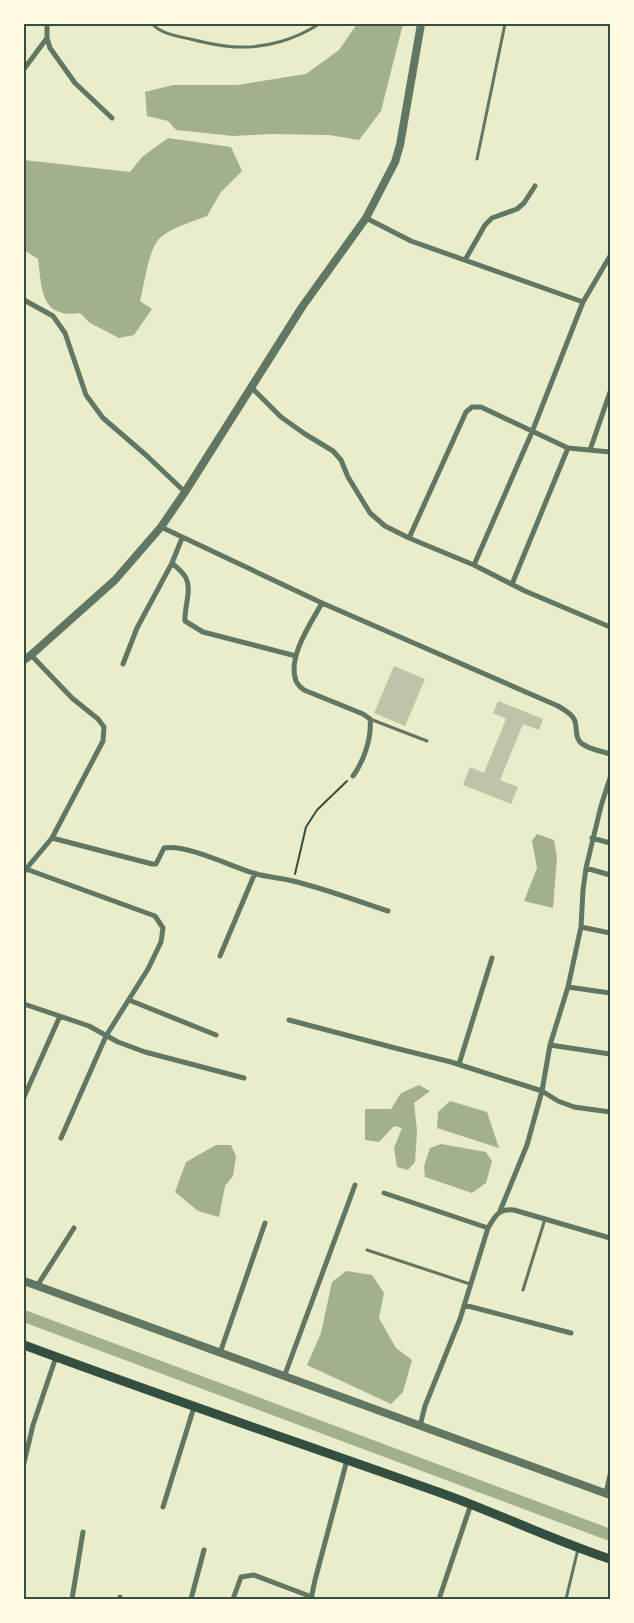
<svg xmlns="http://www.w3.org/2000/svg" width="634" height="1623" viewBox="0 0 634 1623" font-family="'IBM Plex Sans',sans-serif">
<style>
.water{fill:#a3b18a}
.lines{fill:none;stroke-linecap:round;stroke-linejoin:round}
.canal{stroke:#a3b18a;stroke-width:12}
.building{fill:#bcc5a7}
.path{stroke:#344e41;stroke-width:2}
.service{stroke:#617663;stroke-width:3}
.minor{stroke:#617663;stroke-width:5}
.tertiary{stroke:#617663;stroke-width:8}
.secondary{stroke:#344e41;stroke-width:9}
.neatline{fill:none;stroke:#344e41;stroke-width:2}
</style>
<rect width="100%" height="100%" fill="#e9edc9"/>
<!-- water -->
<path class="water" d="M 357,24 L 403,24 L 381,111 L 359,140 L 329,135 L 271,134 L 233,136 L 176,130 L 168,121 L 147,116 L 145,92 L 173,85 L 237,85 L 306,74 L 339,50 Z
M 168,138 L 231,147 L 242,171 L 221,192 L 207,216 C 194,221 167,229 158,240 C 147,256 145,282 140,301 L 152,309 L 134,335 L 119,338 L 90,323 L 80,313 C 40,319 42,288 38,259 L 24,250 L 24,160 L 130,172 L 142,157 Z
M 537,834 L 554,840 L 557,858 L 553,908 L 524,901 L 537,868 L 532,841 Z
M 419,1085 L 430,1091 L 414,1103 L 417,1130 L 415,1162 L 408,1170 L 397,1167 L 394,1148 L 402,1128 L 394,1126 L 379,1142 L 365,1140 L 365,1109 L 391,1109 L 401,1093 Z
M 450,1101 L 487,1112 L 499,1148 L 437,1128 L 438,1112 Z
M 441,1144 L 486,1152 L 492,1161 L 486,1183 L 472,1193 L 425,1177 L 424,1166 L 430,1148 Z
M 216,1145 L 231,1145 L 236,1156 L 233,1176 L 225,1186 L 219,1217 L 198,1211 L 175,1192 L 186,1162 Z
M 346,1271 L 372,1275 L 384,1293 L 379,1318 L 396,1348 L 412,1360 L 403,1392 L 391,1404 L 307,1365 L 321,1333 L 332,1282 Z"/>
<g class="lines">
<!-- canal -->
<path class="canal" d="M 24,1316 L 610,1535"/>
</g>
<!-- building -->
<path class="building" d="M 394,666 L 425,679 L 405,726 L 374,713 Z
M 498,701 L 543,719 L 539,730 L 523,724 L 500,780 L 518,787 L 511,804 L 463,785 L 470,767 L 484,773 L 506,719 L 493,713 Z"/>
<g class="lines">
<!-- path -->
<path class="path" d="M 295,874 L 306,827 L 317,810 L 347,781"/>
<!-- service -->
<path class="service" d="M 152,24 C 162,34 176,36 190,39 C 206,43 224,47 239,47 C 267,48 296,39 319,24
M 477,159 L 505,24
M 370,719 L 427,741
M 367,1250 L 470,1284
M 523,1290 L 545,1219
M 566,1599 L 578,1549"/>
<!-- minor -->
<path class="minor" d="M 47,24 L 47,38 L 50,48 L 75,83 L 112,118
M 24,69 L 47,38
M 366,218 L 411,241 L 583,302
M 465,260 L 485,225 L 492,218 L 517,209 L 524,203 L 535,186
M 24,300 L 53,316 L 65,333 L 86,395 L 103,418 L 147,456 L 185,492
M 251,387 L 281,417 L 305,434 L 333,451 L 341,460 L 348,477 L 370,513 L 385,526 L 409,538 L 474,565 L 525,591 L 610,627
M 590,450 L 610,392
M 161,527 L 322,603 L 558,706 C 563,709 571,713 574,719 C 578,726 574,735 580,742 C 586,749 602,751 610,754
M 182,538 L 172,563 C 176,567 183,572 186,578 C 192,590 184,608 185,621 L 203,632 L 296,656
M 409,538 L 466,412 L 472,407 L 481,407 L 568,448 L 610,452
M 474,565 L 532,432 L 583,302 L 610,256
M 512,584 L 568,448
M 322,603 C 311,623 287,657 296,681 C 298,685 301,688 304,690 L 363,714 L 370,719 C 372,737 364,761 353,776
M 123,664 L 137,628 L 172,563
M 52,838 L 152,864 L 156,864 L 164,848 C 187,844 232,867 256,874 C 268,877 281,878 293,881 C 326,889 357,901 388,911
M 592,838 L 610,843
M 586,868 L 610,875
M 26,869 L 52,838 L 103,741 L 104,727 L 98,719 L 72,698 L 31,655
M 24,872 L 26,869 L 155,916 L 163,928 L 161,942 L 148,969 L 106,1036 L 61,1138
M 581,927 L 610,933
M 220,956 L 255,873
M 568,987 L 610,993
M 129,1000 L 216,1035
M 24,1004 L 89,1026 L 118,1042 L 145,1052 L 244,1078
M 289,1020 L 395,1048 L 451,1062 L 542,1091 L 558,1101 L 574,1107 L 610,1112
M 550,1045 L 610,1054
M 459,1064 L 492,958
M 24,1097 L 60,1016
M 384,1193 L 488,1228
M 500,1211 L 527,1145 L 542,1091 L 550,1045 L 568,987 L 581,927 L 583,890 L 586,868 L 601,806 L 610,778
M 37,1286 L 74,1228
M 464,1305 L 571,1333
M 220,1353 L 265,1223
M 284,1377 L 355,1185
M 420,1426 L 425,1406 L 460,1319 L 488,1228 C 495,1216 499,1208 514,1210 L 610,1238
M 24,1463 L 33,1425 L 56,1357
M 606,1493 L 610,1475
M 163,1507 L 194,1407
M 72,1599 L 83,1532
M 120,1599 L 120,1597
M 191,1599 L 204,1550
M 233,1599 L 241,1577 L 254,1575 L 312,1597
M 311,1599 L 315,1580 L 347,1460
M 439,1599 L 471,1504"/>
<!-- tertiary -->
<path class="tertiary" d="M 24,660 L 31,655 L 115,580 L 161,527 L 185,492 L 302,307 L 366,218 L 395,162 L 400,145 L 421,24
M 24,1281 L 610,1495"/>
<!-- secondary -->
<path class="secondary" d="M 24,1345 C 166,1398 309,1446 452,1497 C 505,1517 556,1541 610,1559"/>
</g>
<!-- border -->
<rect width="634" height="1623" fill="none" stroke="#fefae0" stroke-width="50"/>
<rect x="25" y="25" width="584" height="1573" class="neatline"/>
</svg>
